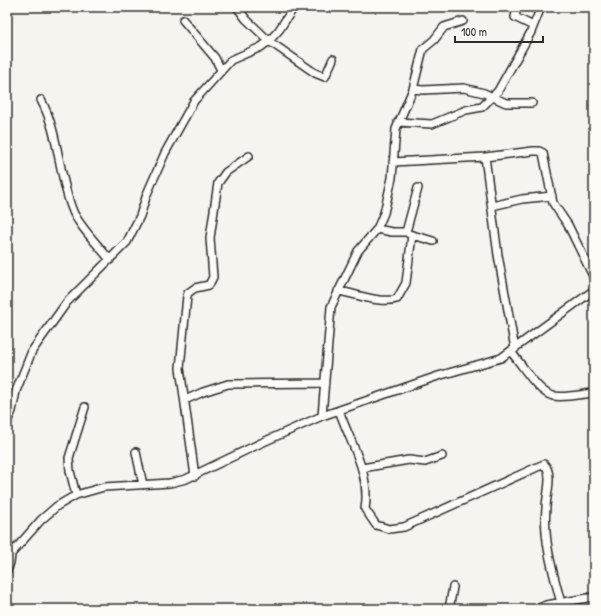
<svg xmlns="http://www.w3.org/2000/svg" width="601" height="616" viewBox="0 0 601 616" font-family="'Patrick Hand',sans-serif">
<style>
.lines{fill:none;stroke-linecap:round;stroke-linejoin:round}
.street-casing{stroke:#2b2b2b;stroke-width:10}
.street{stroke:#fdfcf7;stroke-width:7}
</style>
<rect width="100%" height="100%" fill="#f5f4ef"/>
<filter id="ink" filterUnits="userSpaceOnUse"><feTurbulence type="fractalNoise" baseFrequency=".025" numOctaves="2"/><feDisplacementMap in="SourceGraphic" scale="8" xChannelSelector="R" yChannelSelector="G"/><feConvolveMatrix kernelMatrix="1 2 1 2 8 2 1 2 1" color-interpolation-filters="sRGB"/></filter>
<g filter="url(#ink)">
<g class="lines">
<!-- street casing -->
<g class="street-casing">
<path id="street" d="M 237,7 L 246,19 L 269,41 L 315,73 L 325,77 L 333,59
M 517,7 L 515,17 L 533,26
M 183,20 L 215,58 L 221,70
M 413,89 L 423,49 L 434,40 L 444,27 L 463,21
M 41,100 C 59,133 58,173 72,209 C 77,224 100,247 110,260
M 398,122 L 432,124 L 466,110 L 482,107 L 498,91 L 531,32 L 541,7
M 485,157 L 533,151 L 539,151 L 543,153 L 553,203 L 568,225 L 594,278
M 393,162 L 485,157 L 498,255 L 515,349
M 492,206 L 522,199 L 552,196
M 377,229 L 392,232 L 406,232 L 418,188
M 409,234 L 433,241
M 338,291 C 358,294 379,304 397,299 L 406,283 L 412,235
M 511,352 C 522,364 538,393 553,396 C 566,398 581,394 594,393
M 185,400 L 203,392 L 228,384 L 325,383
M 339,410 C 350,443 371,473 365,509 L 376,525 L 389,529 L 404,527 L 544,464 C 554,474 546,495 546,508 C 543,540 553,572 561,603
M 322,416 L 331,307 L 358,251 L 377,229 L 384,213 L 392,178 L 396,129 L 413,89 L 423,90 L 464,88 L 484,93 L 506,103 L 532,103
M 7,422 L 12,411 L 16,391 L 32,351 L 67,302 L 127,242 L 140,216 L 147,194 L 165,153 L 194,101 L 231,60 L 261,47 L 269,41 L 279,30 L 294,7
M 136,452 L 143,485
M 362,468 L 409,460 L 425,462 L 442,456
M 195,476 L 180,368 L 187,296 L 188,293 L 195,288 L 209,285 L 213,277 L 210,238 L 218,183 L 226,172 L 249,156
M 76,495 L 70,471 L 69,458 L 85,407
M 7,544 C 13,552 11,563 7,570
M 11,554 L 41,520 L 57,506 L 76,495 L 104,487 L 170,483 L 186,479 L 261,443 L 322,416 L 438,376 L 501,358 L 594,290
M 449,609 L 453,587
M 538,609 L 546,605 L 594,597"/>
</g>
<!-- street -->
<use href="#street" class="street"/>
</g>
</g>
<!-- margin -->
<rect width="601" height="616" fill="none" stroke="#fdfcf7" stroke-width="24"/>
<rect x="12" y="12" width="577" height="592" fill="none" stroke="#2b2b2b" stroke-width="1.5" filter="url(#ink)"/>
<!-- scale -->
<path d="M455 36v6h88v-6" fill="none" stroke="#2b2b2b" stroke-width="2"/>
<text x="461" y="36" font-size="12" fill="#2b2b2b" stroke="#fdfcf7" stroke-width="3" paint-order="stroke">100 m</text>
</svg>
